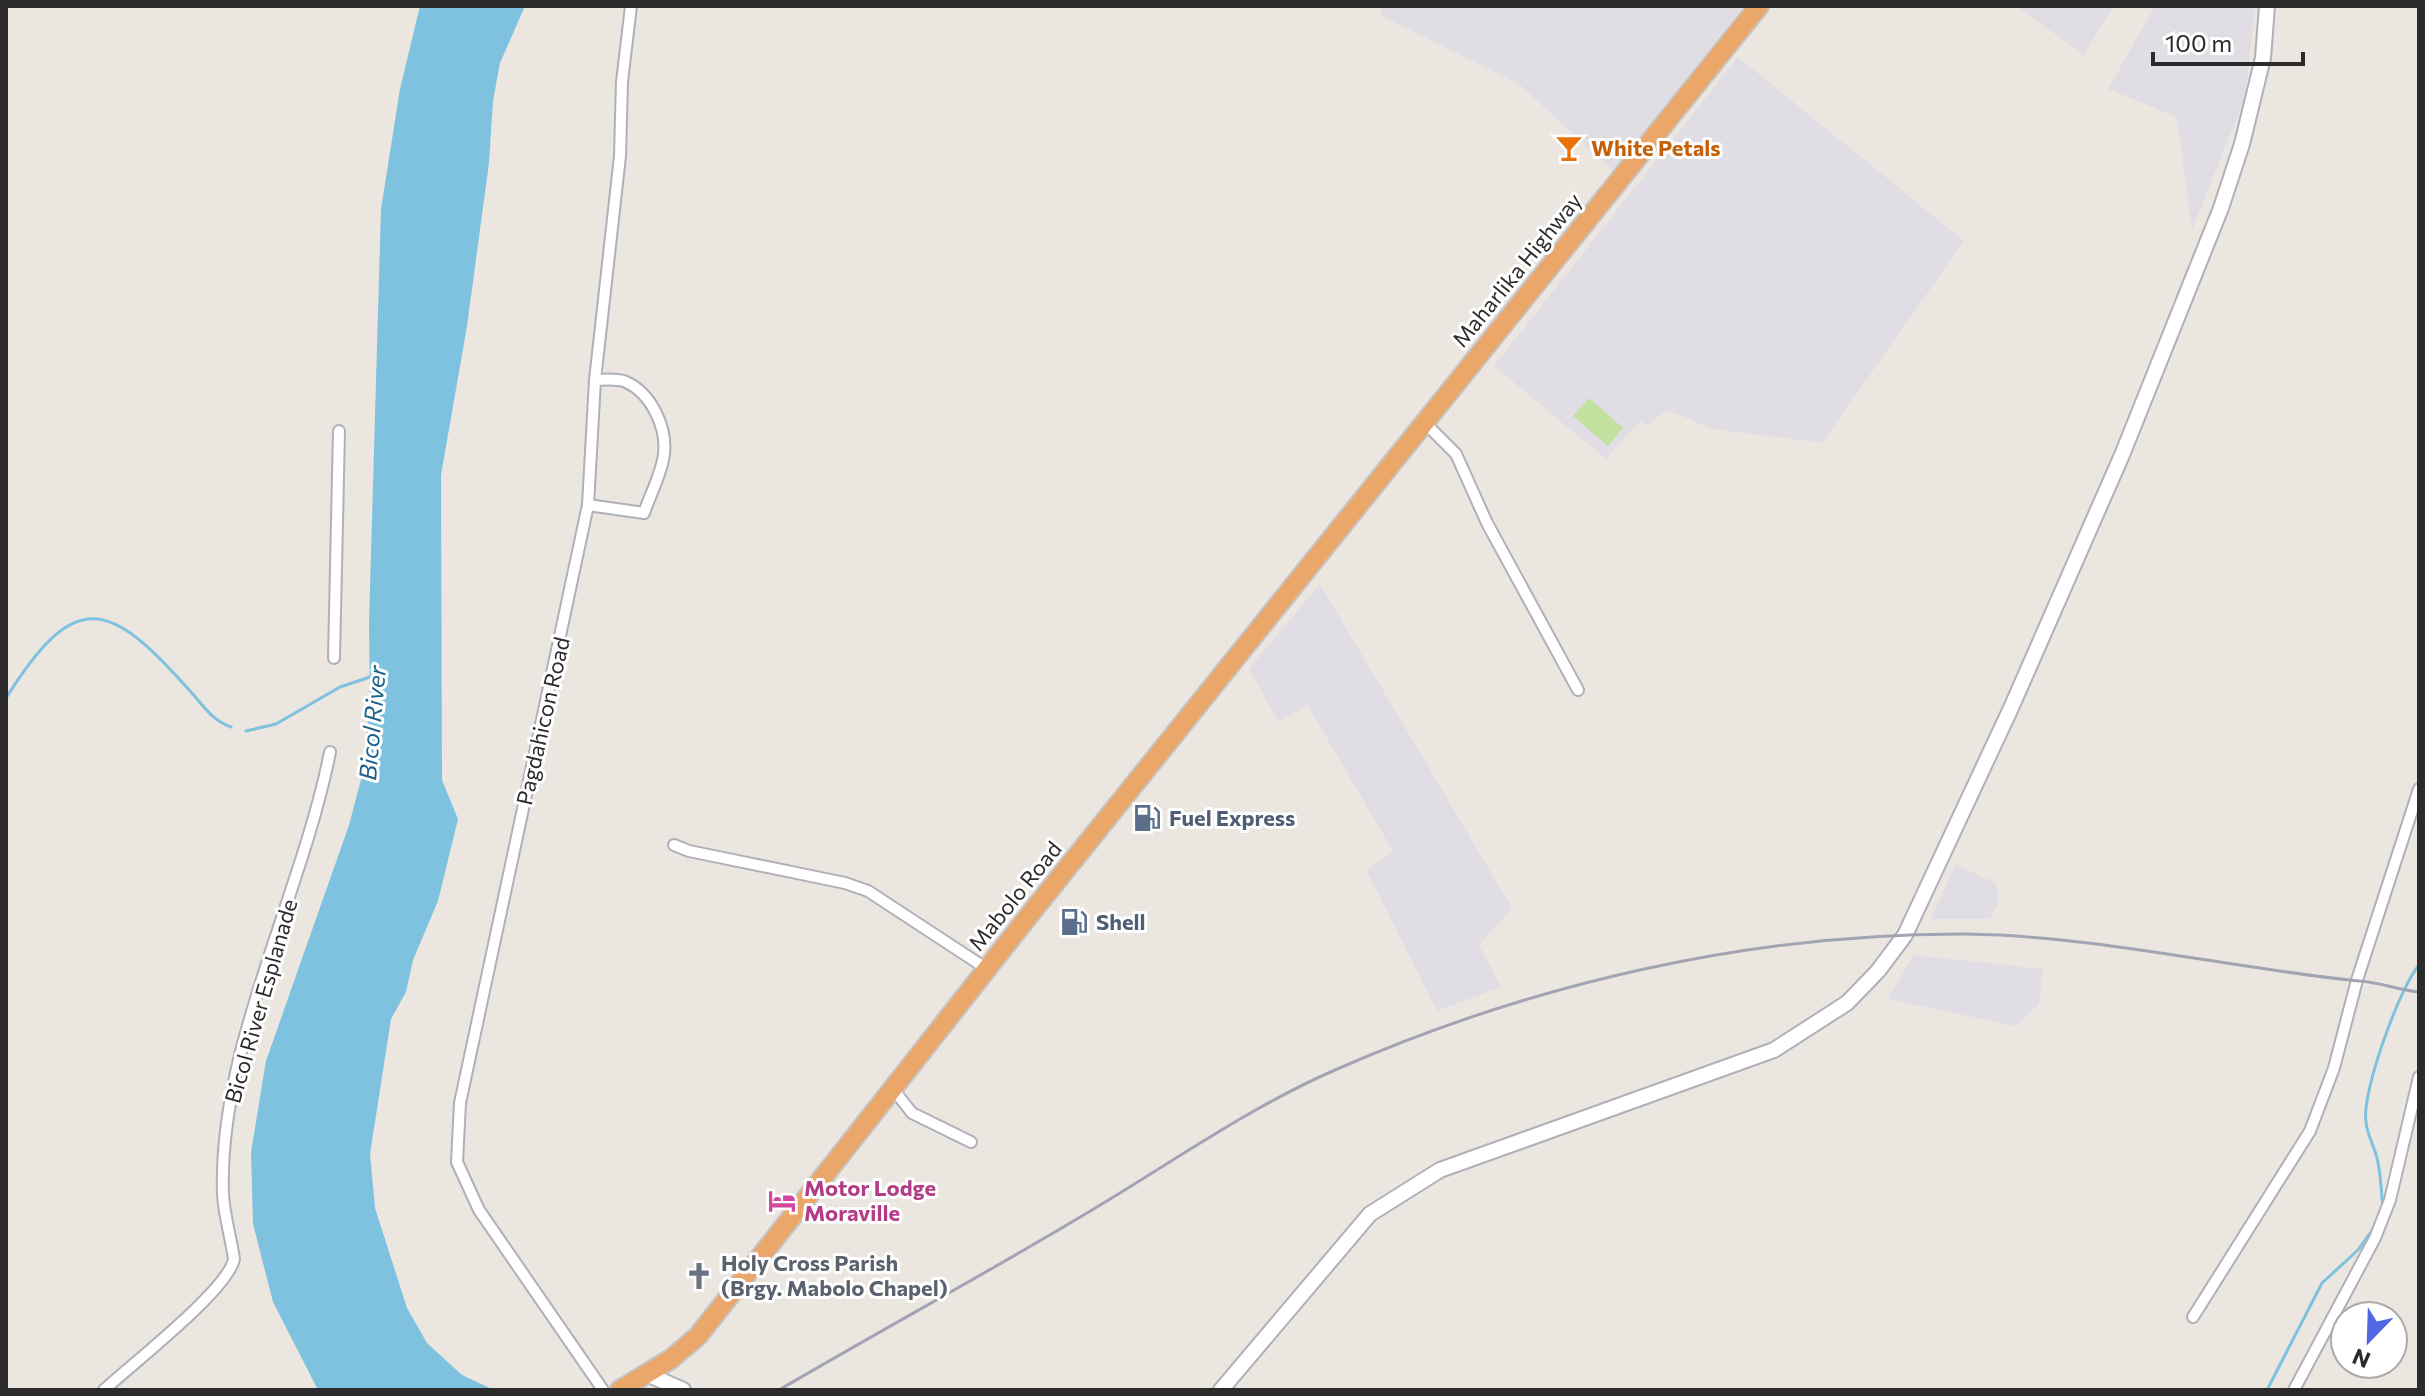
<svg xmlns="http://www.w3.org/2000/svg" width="2425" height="1396" viewBox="0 0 2425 1396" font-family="Commissioner,sans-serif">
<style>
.industrial{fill:#e0dee4}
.pitch{fill:#c2e19f}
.water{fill:#7ec2e0}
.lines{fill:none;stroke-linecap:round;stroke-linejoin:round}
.stream{stroke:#7ec2e0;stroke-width:3}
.street-casing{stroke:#afb0b9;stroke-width:14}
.secondary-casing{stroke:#afb0b9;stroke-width:18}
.highway-casing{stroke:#c4c4c4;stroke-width:22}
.street{stroke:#fff;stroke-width:10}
.secondary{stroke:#fff;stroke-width:14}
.highway{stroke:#eba769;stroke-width:18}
.rail{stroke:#a2a4b3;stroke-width:3}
.labels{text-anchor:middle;stroke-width:6;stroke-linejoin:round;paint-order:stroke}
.food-label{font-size:22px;font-weight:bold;fill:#c56008;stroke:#fff;text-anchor:start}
.street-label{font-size:22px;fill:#2b2b2b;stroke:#fff}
.service-label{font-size:22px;font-weight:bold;fill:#4e5e75;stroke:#fff;text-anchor:start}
.hotel-label{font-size:22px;font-weight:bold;fill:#b23c85;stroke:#fff;text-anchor:start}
.worship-label{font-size:22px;font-weight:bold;fill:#5b616d;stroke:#fff;text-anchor:start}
.water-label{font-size:24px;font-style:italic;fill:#1d618c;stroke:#fff}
</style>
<rect width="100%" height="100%" fill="#ebe6df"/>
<!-- industrial -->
<path class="industrial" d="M 1380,6 L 1744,6 L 1613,171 L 1519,84 L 1382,16 Z
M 2016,6 L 2113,6 L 2084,55 Z
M 2155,6 L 2255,6 L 2245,98 L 2192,230 L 2177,117 L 2108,89 Z
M 1738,57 L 1964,241 L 1822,443 L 1713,429 L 1667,410 L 1647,425 L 1640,421 L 1606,459 L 1494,366 Z
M 1320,584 L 1512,908 L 1479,945 L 1501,987 L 1437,1011 L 1366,870 L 1393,851 L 1308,706 L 1278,721 L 1249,669 Z
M 1955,865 L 1996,883 L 1998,903 L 1990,919 L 1931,919 Z
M 1914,955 L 2043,969 L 2039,1004 L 2016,1026 L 1887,999 Z"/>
<!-- pitch -->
<path class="pitch" d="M 1589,398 L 1623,428 L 1608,446 L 1573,416 Z"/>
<!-- water -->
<path class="water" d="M 420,6 L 525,6 L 500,63 L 493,101 L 489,163 L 467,326 L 441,475 L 442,780 L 458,819 L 438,901 L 413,960 L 406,992 L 391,1019 L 370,1154 L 375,1208 L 407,1308 L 427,1343 L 462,1375 L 494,1390 L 318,1390 L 273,1302 L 253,1224 L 251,1152 L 266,1061 L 349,825 L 363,772 L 370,699 L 369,623 L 381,209 L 400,89 Z"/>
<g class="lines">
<!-- stream -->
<path class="stream" d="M 6,698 C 75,588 109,599 190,691 C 204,706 211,720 231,727
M 246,731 L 276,724 L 340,687 L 373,676
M 2383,1208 C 2381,1191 2381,1174 2377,1158 C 2374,1146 2367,1134 2366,1122 C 2361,1093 2400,987 2419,965
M 2267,1390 L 2322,1283 L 2358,1250 L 2374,1228"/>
<!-- street casing -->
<g class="street-casing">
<path id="street" d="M 1425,423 L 1456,454 L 1487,523 L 1578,690
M 588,505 L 644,513 C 650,495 662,473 664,454 C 667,427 651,393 626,382 C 617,378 604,380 595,380
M 334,658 L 339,431
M 674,845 L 689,851 L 845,883 L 868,891 L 987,969
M 893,1089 L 912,1113 L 971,1142
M 2193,1317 L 2310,1131 L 2334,1068 L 2357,980 L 2419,789
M 104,1390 C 132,1364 228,1290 234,1259 C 231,1237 224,1216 223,1194 C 218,1048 302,895 330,752
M 603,1390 L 479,1210 L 457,1162 L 460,1103 L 588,505 L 595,380 L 620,156 L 622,82 L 631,6
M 2294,1390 L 2375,1238 L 2390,1200 L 2419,1077"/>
</g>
<!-- secondary casing -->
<g class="secondary-casing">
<path id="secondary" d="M 647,1374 L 683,1390
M 1221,1390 L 1370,1214 L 1440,1170 L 1774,1050 L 1847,1003 L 1878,971 L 1905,935 L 2011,708 L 2122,455 L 2221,208 L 2242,144 L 2263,58 L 2267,6"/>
</g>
<!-- highway casing -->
<g class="highway-casing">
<path id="highway" d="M 620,1390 L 671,1359 L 698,1336 L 1027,918 L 1759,6"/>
</g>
<!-- street -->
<use href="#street" class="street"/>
<!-- secondary -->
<use href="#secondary" class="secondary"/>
<!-- highway -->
<use href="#highway" class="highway"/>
<!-- rail -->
<path class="rail" d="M 779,1390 C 883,1329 989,1272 1092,1210 C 1171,1163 1250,1107 1335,1070 C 1533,983 1751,933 1967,934 C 2099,936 2229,968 2359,981 C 2379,982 2399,990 2419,992"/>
</g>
<!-- icons -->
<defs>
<g id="bar-bare" transform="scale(2.16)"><path d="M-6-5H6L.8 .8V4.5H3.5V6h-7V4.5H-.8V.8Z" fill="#e8710a" stroke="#fff" stroke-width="2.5" paint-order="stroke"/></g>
<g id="fuel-bare" transform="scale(2.16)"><path d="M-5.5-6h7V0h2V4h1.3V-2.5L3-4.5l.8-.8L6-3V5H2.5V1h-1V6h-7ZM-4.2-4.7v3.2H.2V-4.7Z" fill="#5c6f8a" stroke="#fff" stroke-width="2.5" paint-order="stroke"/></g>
<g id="hotel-bare" transform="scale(2.16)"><path d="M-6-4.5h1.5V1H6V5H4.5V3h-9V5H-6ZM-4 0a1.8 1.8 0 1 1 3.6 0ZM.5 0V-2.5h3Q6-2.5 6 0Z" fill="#d1479c" stroke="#fff" stroke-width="2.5" paint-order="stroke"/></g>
<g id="church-bare" transform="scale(2.16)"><path d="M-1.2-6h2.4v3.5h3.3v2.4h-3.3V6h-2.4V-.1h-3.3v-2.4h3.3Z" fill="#6b7280" stroke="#fff" stroke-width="2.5" paint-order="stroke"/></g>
</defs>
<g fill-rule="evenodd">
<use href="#bar-bare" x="1569" y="148"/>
<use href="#fuel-bare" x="1147" y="818"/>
<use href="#fuel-bare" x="1074" y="922"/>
<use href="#hotel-bare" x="782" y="1201"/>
<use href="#church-bare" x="699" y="1276"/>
</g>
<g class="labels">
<!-- food labels -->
<g class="food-label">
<text x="1591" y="156">White Petals</text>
</g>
<!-- street labels -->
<g class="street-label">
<text transform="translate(1517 270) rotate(-51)" y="8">Maharlika Highway</text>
<text transform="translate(543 721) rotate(-77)" y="8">Pagdahicon Road</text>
<text transform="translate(1015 896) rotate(-51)" y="8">Mabolo Road</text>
<text transform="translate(261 1001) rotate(-74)" y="8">Bicol River Esplanade</text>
</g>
<!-- service labels -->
<g class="service-label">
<text x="1169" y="826">Fuel Express</text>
<text x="1096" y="930">Shell</text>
</g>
<!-- hotel labels -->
<g class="hotel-label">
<text x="804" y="1196">Motor Lodge<tspan x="804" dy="25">Moraville</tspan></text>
</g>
<!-- worship labels -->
<g class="worship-label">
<text x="721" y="1271">Holy Cross Parish<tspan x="721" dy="25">(Brgy. Mabolo Chapel)</tspan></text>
</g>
<!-- water labels -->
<g class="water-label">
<text transform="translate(373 723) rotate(-85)" y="8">Bicol River</text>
</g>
</g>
<!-- border -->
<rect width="2425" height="1396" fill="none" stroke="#2b2b2b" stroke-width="16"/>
<!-- north arrow -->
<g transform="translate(2369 1340) rotate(203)"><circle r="38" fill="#ffffff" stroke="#aaaaaa" stroke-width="2"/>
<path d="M0-6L14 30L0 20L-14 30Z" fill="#5267e4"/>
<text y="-12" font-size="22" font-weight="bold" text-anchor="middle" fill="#2b2b2b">N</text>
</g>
<!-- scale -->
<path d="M2153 52v12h150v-12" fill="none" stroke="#2b2b2b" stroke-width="4"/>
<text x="2165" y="52" font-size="24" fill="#2b2b2b" stroke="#ffffff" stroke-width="6" paint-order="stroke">100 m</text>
</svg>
